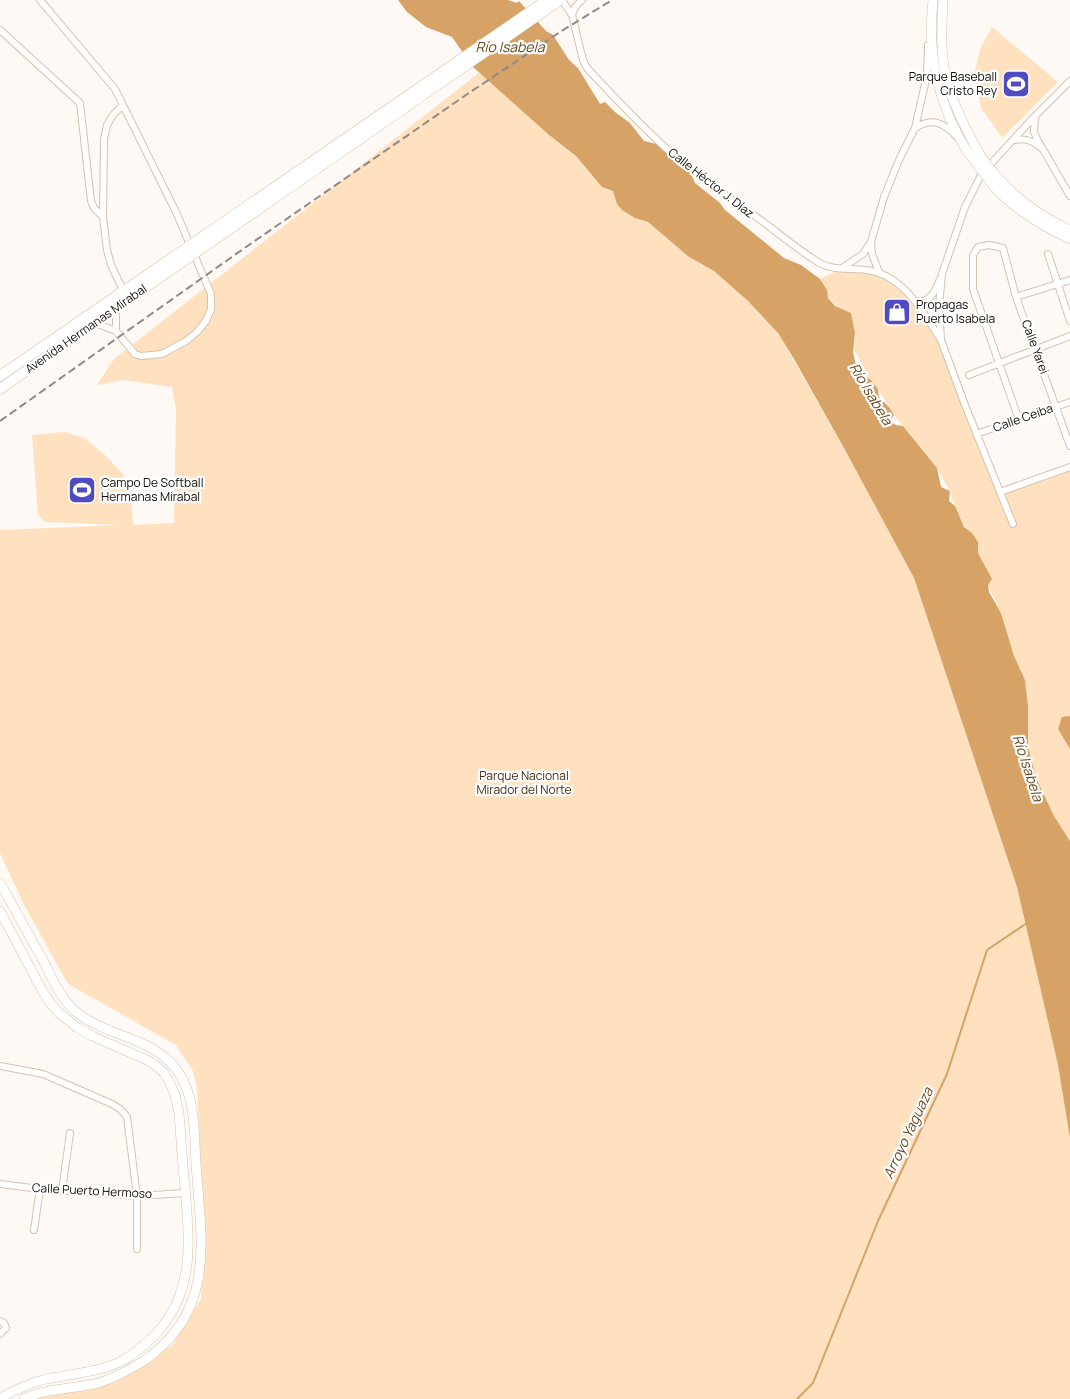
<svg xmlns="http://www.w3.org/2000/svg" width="1070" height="1399" viewBox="0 0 1070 1399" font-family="Manrope,sans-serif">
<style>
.green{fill:#ffe1c0}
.water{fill:#d6a266}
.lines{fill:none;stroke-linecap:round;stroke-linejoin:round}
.stream{stroke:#d6a266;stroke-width:2}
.street-casing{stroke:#d6c2ad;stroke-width:8}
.secondary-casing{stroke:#d6c2ad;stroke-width:10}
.primary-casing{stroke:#d6c2ad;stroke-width:11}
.street{stroke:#fff;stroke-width:6}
.secondary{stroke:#fff;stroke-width:9}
.primary{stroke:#fff;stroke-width:10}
.rail{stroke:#8f8a84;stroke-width:2;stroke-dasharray:8 4;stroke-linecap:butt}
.secondary-bridge-casing{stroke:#d6c2ad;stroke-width:10;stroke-linecap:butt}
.primary-bridge-casing{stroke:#d6c2ad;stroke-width:11;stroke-linecap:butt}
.secondary-bridge{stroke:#fff;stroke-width:9}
.primary-bridge{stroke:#fff;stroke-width:10}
.labels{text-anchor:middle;stroke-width:4.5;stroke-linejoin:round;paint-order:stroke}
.poi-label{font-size:12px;fill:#120c05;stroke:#fff;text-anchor:start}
.street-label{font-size:12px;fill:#120c05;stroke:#fff}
.park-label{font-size:12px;fill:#442e14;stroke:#fff}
.water-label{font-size:14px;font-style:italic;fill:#6b471a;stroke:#fff}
</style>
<rect width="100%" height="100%" fill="#fef9f5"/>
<!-- green -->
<path class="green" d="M 992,27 L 1058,82 L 1002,138 L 981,108 L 976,85 L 975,71 L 980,49 Z
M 480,72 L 549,135 L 576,156 L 602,187 L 613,191 L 635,218 L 648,222 L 689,257 L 714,271 L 748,301 L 778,333 L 844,448 L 914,578 L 1017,887 L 1058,1065 L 1070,1138 L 1070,1399 L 33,1399 L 113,1379 L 172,1346 L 201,1299 L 204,1238 L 197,1087 L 193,1071 L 176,1045 L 68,984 L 23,903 L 0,853 L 0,530 L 120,525 L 44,522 L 38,514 L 32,435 L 64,432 L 84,438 L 106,456 L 123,474 L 132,506 L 133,525 L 174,523 L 176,410 L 172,387 L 124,380 L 97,385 L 114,359 Z
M 841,269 L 879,272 L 916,301 L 941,340 L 1000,492 L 1070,467 L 1070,841 L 1054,816 L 1037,780 L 1028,747 L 1028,706 L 1025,680 L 1014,656 L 1001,613 L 988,585 L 991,579 L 978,553 L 978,542 L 959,519 L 950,491 L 937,468 L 894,415 L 878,389 L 870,379 L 854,349 L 855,333 L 851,313 C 829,304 829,300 820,279 Z"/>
<!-- water -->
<path class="water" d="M 398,0 L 508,0 L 517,3 L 519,1 L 546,31 L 553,35 L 569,60 L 578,68 L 600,104 L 605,102 L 615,112 L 630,123 L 644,141 L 661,145 L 689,169 L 695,183 L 720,203 L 725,210 L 784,258 L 801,265 L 820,279 L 827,290 L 828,298 L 835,306 L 851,313 L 855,333 L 853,352 L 857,370 L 870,379 L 878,389 L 879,397 L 889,407 L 894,415 L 890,421 L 896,425 L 903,426 L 937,468 L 941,487 L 950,491 L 949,501 L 955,506 L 964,527 L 972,533 L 978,542 L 978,553 L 992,579 L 988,585 L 989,592 L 1001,613 L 1014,656 L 1025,680 L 1028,706 L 1028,747 L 1037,780 L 1054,816 L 1070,841 L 1070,1138 L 1058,1065 L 1017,887 L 914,578 L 844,448 L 794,359 L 778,333 L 748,301 L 714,271 L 689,257 L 648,222 L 635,218 L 622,210 L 617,204 L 613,191 L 602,187 L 576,156 L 549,135 L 473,67 L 452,37 L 426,27 L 407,12 Z
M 1070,716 L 1070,749 L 1058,729 L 1062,717 Z"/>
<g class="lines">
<!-- stream -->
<path class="stream" d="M 797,1399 L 813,1383 L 878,1221 L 947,1074 L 987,950 L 1027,923"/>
<!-- street casing -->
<g class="street-casing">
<path id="street" d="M 40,0 L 115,89 L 176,212 L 211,294 L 211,309 L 206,321 L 197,332 L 186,341 L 162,354 L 141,356 L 135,354 L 116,331 L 95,323
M 562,0 L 572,15 L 583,60 L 587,68 C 613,96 638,123 667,149 C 697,176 733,200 766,224 C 783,237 800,251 818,262 C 832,271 850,268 866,270 C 903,274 923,312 941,340
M 572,15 L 575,7 L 582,0
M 0,30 L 80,103 L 91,201 L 94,208 L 103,217
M 123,105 L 113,115 L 107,125 L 104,139 L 103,217 L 107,250 L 111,265 L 123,290
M 1035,117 L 1034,132 L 1037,139 L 1070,196
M 915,128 C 933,117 944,123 957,137
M 1015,140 C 1025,138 1032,140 1040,147
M 1048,254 L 1070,321
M 842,268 L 863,254 L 871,242
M 879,272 L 872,254 L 871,242 L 884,197 L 899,160 L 915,128 L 927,75 L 928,45
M 1016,297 L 1070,280
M 916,301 C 931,303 935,291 940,279
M 116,331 L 116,307
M 969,375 L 1070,336
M 1019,420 L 973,289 L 973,255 L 978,247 L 989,245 L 1003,248 L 1016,297 L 1070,446
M 976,434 L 1070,402
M 1000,492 L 1070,467
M 1013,524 L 965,405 L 941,340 L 939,306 L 942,274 L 965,207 L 980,177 L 988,167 L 1035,116 L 1070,81
M 0,1066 L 43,1074 L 112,1104 L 120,1109 L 127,1117 L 137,1196 L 137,1249
M 0,1184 L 40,1189 L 137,1196 L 185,1193
M 62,1191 L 70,1133
M 34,1230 L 40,1189
M 0,1321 L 4,1323 L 6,1328 L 0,1334"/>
</g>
<!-- secondary casing -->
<g class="secondary-casing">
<path id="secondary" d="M 933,0 C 927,56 938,104 967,151
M 943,0 C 942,25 940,52 946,77 C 952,102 964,125 976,148
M 1001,181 C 1020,202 1044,218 1070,230
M 995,188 C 1016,210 1042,226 1070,239
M 0,883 C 15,909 29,936 44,962 C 52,978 60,997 74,1010 C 105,1038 154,1035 179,1073 C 196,1099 194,1134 196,1164 C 201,1239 217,1310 145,1360 C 129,1370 112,1380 94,1384 C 71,1389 46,1388 24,1399
M 0,911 L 43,992 L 51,1004 L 59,1013 L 78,1028 L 92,1036 L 147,1060 L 155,1065 L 164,1073 L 170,1083 L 175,1095 L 179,1113 C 181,1138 182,1162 185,1186 C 189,1240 196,1290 156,1334 C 146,1344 133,1355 120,1362 C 96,1373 68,1374 42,1380 C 27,1384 14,1391 0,1398"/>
</g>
<!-- primary casing -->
<g class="primary-casing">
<path id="primary" d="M 0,376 L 166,262
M 0,389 L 172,269"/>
</g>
<!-- street -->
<use href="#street" class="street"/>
<!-- secondary -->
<use href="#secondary" class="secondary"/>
<!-- primary -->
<use href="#primary" class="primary"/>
<!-- rail -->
<path class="rail" d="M 0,421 L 246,247 L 466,95 L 560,32 L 612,0"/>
<!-- secondary-bridge casing -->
<g class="secondary-bridge-casing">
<path id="secondary-bridge" d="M 976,148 L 986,164 L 1001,181
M 967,151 L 995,188"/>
</g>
<!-- primary-bridge casing -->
<g class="primary-bridge-casing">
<path id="primary-bridge" d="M 166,262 L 547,0
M 172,269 L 560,0"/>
</g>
<!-- secondary-bridge -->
<use href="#secondary-bridge" class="secondary-bridge"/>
<!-- primary-bridge -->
<use href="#primary-bridge" class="primary-bridge"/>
</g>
<!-- icons -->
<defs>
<g id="stadium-square" transform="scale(1.4375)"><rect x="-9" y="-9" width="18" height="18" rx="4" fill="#4f4cc2" stroke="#fff"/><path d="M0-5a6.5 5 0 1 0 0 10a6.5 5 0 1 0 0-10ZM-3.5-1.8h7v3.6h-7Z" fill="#fff"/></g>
<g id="shop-square" transform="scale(1.4375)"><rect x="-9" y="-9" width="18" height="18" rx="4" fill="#4f4cc2" stroke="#fff"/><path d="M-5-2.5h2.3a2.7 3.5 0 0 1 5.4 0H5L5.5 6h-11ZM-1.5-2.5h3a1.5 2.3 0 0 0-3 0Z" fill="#fff"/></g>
</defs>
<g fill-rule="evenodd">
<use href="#stadium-square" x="1016" y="84"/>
<use href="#shop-square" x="897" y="312"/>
<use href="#stadium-square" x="82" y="490"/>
</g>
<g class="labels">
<!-- poi labels -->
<g class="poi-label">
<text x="997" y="81" text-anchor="end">Parque Baseball<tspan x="997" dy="14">Cristo Rey</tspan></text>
<text x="916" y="309">Propagas<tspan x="916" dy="14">Puerto Isabela</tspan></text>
<text x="101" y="487">Campo De Softball<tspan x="101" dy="14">Hermanas Mirabal</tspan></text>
</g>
<!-- street labels -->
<g class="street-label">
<text transform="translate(711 183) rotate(38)" y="4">Calle Héctor J. Díaz</text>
<text transform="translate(86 329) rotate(-35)" y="4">Avenida Hermanas Mirabal</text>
<text transform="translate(1035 347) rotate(70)" y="4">Calle Yarei</text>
<text transform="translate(1023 418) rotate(-19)" y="4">Calle Ceiba</text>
<text transform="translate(92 1191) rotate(3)" y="4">Calle Puerto Hermoso</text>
</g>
<!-- park labels -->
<g class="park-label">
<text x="524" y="780">Parque Nacional<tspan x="524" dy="14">Mirador del Norte</tspan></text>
</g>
<!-- water labels -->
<g class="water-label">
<text x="510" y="52">Río Isabela</text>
<text transform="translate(871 394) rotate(59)" y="5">Río Isabela</text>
<text transform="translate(1028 768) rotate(72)" y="5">Río Isabela</text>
<text transform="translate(908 1133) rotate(-65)" y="5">Arroyo Yaguaza</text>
</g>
</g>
</svg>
